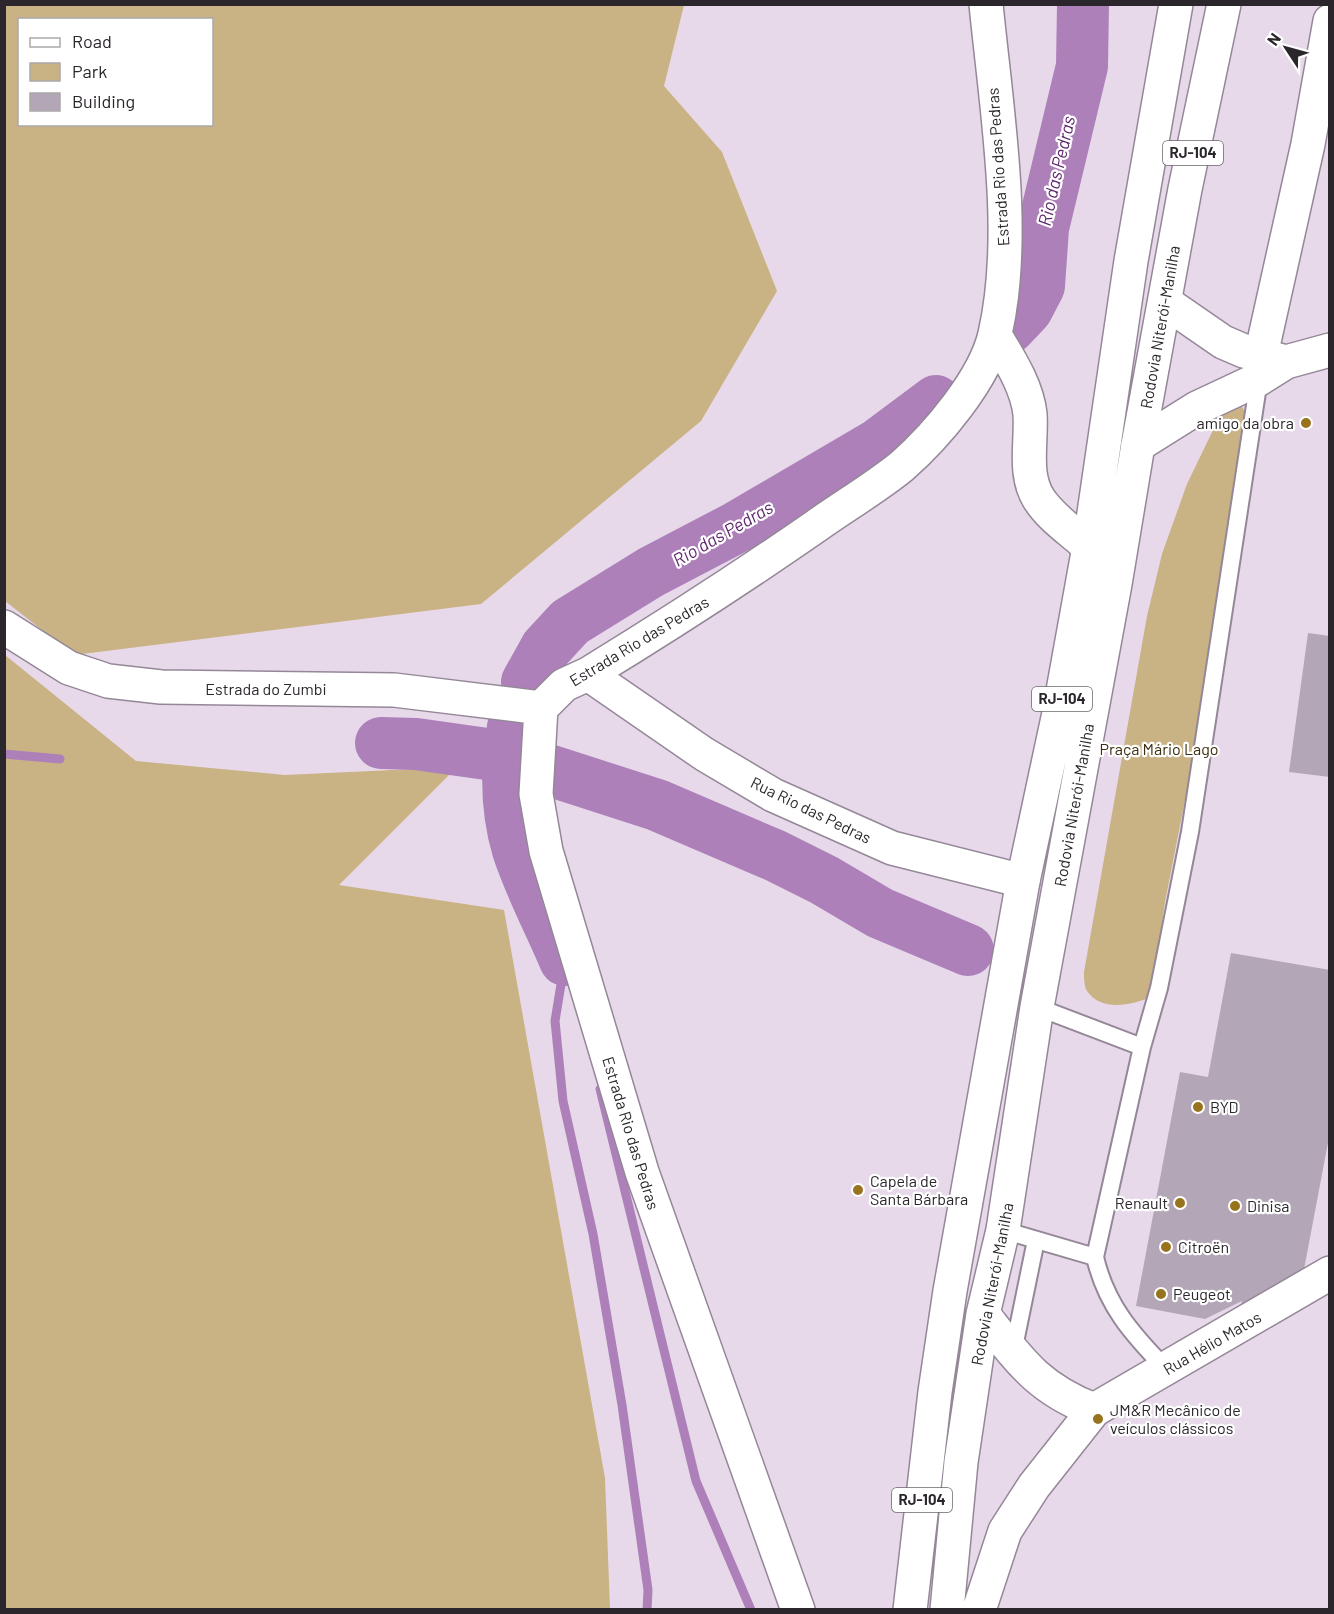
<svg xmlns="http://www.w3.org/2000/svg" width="1334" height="1614" viewBox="0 0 1334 1614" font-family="Barlow,sans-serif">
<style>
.green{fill:#c9b283;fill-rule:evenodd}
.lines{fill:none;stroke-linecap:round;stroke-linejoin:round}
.stream{stroke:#ad80ba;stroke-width:9}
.river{stroke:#ad80ba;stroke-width:52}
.building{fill:#b3a6b7}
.service-casing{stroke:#948797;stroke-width:20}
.minor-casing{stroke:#948797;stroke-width:36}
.tertiary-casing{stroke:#948797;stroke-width:36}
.trunk-casing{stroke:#948797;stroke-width:36}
.service{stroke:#fff;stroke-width:16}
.minor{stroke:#fff;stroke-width:33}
.tertiary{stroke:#fff;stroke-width:33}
.trunk{stroke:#fff;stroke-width:33}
.poi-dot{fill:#97731d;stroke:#fff;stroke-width:2}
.labels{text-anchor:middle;stroke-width:4.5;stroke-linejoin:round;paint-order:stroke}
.shield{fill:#fff;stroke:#6b676b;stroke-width:1.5}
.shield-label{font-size:15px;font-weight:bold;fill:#2b262c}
.street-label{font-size:16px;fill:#2b262c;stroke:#fff}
.poi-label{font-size:16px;fill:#2b262c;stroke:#fff;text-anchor:start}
.park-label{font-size:16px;fill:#3c2e0e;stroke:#fff}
.water-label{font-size:18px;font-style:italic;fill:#5e266d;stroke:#fff}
</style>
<rect width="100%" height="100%" fill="#e7d9ea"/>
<!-- green -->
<path class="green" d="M 4,5 L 684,5 L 664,86 L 722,152 L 777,291 L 701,421 L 481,604 L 74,655 L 5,601 ZM 20,20 L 212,20 L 212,124 L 20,124 Z
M 1230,407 L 1242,407 L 1246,413 L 1195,749 L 1165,902 L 1151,997 C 1132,1005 1101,1012 1087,991 C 1084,986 1084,977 1084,972 L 1147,616 L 1162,554 L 1187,484 L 1215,426 Z
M 5,655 L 136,761 L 285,775 L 457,767 L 339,885 L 504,910 L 605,1478 L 610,1609 L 5,1609 Z"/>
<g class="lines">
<!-- stream -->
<path class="stream" d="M 4,754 L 60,759
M 565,960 L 555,1021 L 563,1101 L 593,1234 L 622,1405 L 648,1590 L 647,1610
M 600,1089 L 696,1481 L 751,1610"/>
<!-- river -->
<path class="river" d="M 1009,328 L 1027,309 L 1039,286 L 1043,228 L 1082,66 L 1083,4
M 527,682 L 546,648 L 570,622 L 651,572 L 737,527 L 877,445 L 936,401
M 513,727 C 506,767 506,810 518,850 C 530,887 550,924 565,960
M 381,743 L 416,744 L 508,757 L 657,805 L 776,856 L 824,880 L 880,913 L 968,950"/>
</g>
<!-- building -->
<path class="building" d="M 1308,633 L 1330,636 L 1330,777 L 1289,772 Z
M 1231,953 L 1330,970 L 1330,1132 L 1302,1280 L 1237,1320 L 1242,1301 L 1205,1319 L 1136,1306 L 1180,1072 L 1208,1077 Z"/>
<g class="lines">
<!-- service casing -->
<g class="service-casing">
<path id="service" d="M 1037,1007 L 1142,1047
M 1003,1230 L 1095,1257
M 1013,1352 L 1036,1240
M 1166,1369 C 1132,1334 1106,1305 1095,1257 L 1142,1047 L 1159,988 L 1190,832 L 1259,379"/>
</g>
<!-- minor casing -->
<g class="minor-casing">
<path id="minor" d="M 995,335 C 1009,359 1027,386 1030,414 C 1032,442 1023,474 1039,499 C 1051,518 1073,532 1089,547
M 1261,355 L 1308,144 L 1330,21
M 4,627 L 69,668 L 108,681 L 161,687 L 394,690 L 541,708
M 588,674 L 704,754 L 773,795 L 892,848 L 1023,881
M 798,1610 L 642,1172 L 546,851 L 536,794 L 541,708 L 564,685 L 588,674 C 665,627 741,578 816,526 C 844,506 875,488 902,466 C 936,436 985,379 995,334 C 1018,234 996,107 986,4"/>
</g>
<!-- tertiary casing -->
<g class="tertiary-casing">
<path id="tertiary" d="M 1165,302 L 1223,342 L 1244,351 L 1286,362
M 1138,445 L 1197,408 L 1259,379 L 1286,362 L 1330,350
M 1094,1410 L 1330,1273"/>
</g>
<!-- trunk casing -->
<g class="trunk-casing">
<path id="trunk" d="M 910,1610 L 935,1392 L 950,1291 L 1023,881 L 1059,713 L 1089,547 L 1131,261 L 1176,4
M 947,1610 L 961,1462 L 983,1314 L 1003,1230 L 1037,1007 L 1115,584 L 1138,445 L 1185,189 L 1224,4
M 979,1610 L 1005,1531 L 1034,1486 L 1094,1410 C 1037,1388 1019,1360 983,1314"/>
</g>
<!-- service -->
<use href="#service" class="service"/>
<!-- minor -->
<use href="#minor" class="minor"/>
<!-- tertiary -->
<use href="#tertiary" class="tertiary"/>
<!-- trunk -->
<use href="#trunk" class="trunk"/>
</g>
<!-- markers -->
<g class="poi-dot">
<circle cx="1306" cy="423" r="6"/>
<circle cx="1198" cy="1107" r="6"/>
<circle cx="858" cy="1190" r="6"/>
<circle cx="1180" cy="1203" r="6"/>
<circle cx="1235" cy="1206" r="6"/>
<circle cx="1166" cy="1247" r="6"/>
<circle cx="1161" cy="1294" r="6"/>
<circle cx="1098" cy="1419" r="6"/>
</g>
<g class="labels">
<!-- shield labels -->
<g class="shield">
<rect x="1163" y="141" width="60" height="24" rx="4.5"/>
<rect x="1032" y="687" width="60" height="24" rx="4.5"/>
<rect x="892" y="1488" width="60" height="24" rx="4.5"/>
</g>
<g class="shield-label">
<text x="1193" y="158">RJ-104</text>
<text x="1062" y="704">RJ-104</text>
<text x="922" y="1505">RJ-104</text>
</g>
<!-- street labels -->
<g class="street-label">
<text transform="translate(998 167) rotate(-94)" y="6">Estrada Rio das Pedras</text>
<text transform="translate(1160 327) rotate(-80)" y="6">Rodovia Niterói-Manilha</text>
<text transform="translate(639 641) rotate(-31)" y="6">Estrada Rio das Pedras</text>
<text x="266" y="695">Estrada do Zumbi</text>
<text transform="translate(1074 805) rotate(-80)" y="6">Rodovia Niterói-Manilha</text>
<text transform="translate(811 810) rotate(26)" y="6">Rua Rio das Pedras</text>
<text transform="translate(631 1133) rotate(73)" y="6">Estrada Rio das Pedras</text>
<text transform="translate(992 1284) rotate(-79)" y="6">Rodovia Niterói-Manilha</text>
<text transform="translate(1212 1343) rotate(-30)" y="6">Rua Hélio Matos</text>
</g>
<!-- poi labels -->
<g class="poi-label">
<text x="1294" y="429" text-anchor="end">amigo da obra</text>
<text x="1210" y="1113">BYD</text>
<text x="870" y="1187">Capela de<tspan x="870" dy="18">Santa Bárbara</tspan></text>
<text x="1168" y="1209" text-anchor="end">Renault</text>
<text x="1247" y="1212">Dinisa</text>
<text x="1178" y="1253">Citroën</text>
<text x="1173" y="1300">Peugeot</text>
<text x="1110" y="1416">JM&amp;R Mecânico de<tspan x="1110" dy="18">veículos clássicos</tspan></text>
</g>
<!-- park labels -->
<g class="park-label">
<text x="1159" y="755">Praça Mário Lago</text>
</g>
<!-- water labels -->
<g class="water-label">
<text transform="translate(1057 171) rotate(-77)" y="6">Rio das Pedras</text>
<text transform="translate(723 534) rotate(-30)" y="6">Rio das Pedras</text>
</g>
</g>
<!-- border -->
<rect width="1334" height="1614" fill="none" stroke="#2b262c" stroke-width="12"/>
<!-- legend -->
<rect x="18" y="18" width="195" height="108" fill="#ffffff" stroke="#aaa8ab" stroke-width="1.5"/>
<rect x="30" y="38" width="30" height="9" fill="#ffffff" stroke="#aaa8ab" stroke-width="1.5"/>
<text x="72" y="48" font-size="18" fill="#2b262c">Road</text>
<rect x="30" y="63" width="30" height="18" fill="#c9b283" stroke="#aaa8ab" stroke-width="1.5"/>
<text x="72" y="78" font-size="18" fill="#2b262c">Park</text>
<rect x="30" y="93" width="30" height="18" fill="#b3a6b7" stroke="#aaa8ab" stroke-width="1.5"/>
<text x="72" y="108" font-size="18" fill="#2b262c">Building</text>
<!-- north arrow -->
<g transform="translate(1286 48) rotate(306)" stroke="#ffffff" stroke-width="4.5" paint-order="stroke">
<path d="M0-4.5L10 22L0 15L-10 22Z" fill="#2b262c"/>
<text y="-9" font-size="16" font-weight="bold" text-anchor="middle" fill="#2b262c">N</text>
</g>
</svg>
